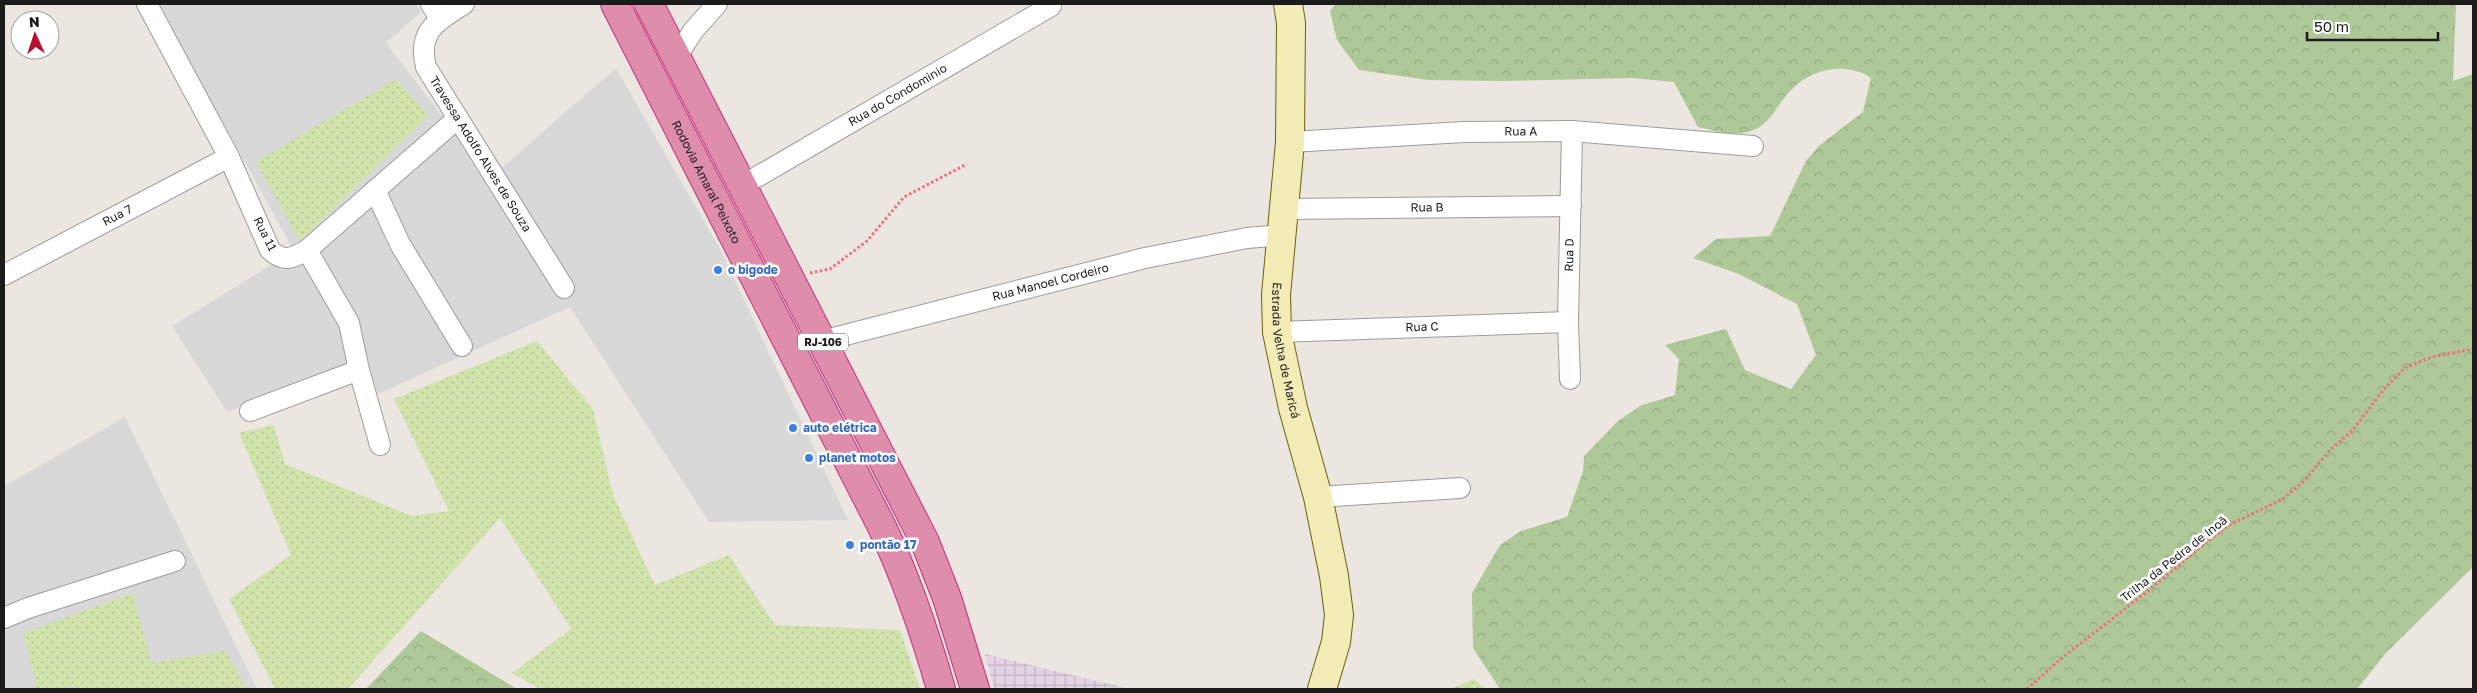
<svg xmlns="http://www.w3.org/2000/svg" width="2477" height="693" viewBox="0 0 2477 693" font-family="'Golos Text',sans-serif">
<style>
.residential{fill:#d9d8d8}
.industrial{fill:url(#industrial-grid)}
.grass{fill:url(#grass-dots)}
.forest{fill:url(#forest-crowns)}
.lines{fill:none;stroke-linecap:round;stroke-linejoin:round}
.street-casing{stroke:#9c9c9c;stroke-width:22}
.secondary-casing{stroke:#67610c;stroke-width:30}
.highway-casing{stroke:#c7307f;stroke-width:30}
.path{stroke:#ee6f79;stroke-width:3;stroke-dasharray:2.5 2.5;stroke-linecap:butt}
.street{stroke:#fff;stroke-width:20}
.secondary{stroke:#f4ecb7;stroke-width:28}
.highway{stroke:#de8dab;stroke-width:28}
.shop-dot{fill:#3f7fe0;stroke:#fff;stroke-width:2}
.labels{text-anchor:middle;stroke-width:5;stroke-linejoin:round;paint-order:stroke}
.shield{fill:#fff;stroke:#5f5f5f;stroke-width:1}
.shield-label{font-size:11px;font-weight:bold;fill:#1b1b1b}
.street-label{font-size:12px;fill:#1b1b1b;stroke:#fff}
.shop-label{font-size:12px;font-weight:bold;fill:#366cbe;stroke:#fff;text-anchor:start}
</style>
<defs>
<pattern id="industrial-grid" width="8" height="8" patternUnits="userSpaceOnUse" patternTransform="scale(1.25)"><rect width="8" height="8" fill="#e4d3e4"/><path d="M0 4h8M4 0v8" fill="none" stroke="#c3b5c3"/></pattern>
<pattern id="grass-dots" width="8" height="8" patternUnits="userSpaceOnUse" patternTransform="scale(1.25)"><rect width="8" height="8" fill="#d0e3aa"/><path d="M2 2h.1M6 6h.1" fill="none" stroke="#b2c292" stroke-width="1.8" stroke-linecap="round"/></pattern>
<pattern id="forest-crowns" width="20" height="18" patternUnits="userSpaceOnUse" patternTransform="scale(1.25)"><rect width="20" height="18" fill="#afc898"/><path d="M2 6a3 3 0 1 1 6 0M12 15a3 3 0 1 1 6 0" fill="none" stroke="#96ab82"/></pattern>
</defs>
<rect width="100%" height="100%" fill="#ece6e1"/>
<!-- residential -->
<path class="residential" d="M 166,4 L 417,4 L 421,12 L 386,43 L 490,178 L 616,68 L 721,251 L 848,520 L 709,522 L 570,307 L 378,394 L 365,362 L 227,412 L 172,326 L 294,251 L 160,8 Z
M 125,417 L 257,689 L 4,689 L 4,486 Z"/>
<!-- industrial -->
<path class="industrial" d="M 985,654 L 1130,689 L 994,689 Z"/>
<!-- grass -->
<path class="grass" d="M 396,79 L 428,116 L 300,241 L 256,162 Z
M 537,341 L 593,409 L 613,495 L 655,585 L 729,555 L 775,625 L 900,630 L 920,689 L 540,689 L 512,673 L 571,629 L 500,518 L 348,689 L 275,689 L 229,599 L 291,555 L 239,433 L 274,425 L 285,464 L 412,516 L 449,511 L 394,399 Z
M 132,593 L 152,663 L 226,651 L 246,689 L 73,689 L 72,686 L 63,689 L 37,689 L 24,633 Z
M 1474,679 L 1487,689 L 1450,689 Z"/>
<!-- forest -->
<path class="forest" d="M 1336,4 L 2456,4 L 2453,81 L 2473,74 L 2473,567 L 2385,654 L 2357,689 L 1500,689 L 1473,648 L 1472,593 L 1500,545 L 1521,531 L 1567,517 L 1583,471 L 1584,456 L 1618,421 L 1642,405 L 1675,395 L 1679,359 L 1665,345 L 1726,329 L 1745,370 L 1791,389 L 1816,355 L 1797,304 L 1739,274 L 1693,258 L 1716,239 L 1770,236 L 1806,161 L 1820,145 L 1863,112 L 1871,78 C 1846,61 1811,69 1791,90 C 1779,102 1772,120 1758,128 C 1738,139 1717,131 1698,127 L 1674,82 L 1633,78 L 1499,81 L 1428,80 L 1359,70 L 1337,40 L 1330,11 Z
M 421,631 L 517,689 L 366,689 Z"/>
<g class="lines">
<!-- street casing -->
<g class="street-casing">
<g id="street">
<path d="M 147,4 L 229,157 L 270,250 C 284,263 293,258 307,250 L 458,118"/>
<path d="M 431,4 L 440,19"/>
<path id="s1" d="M 464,4 C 437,21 417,31 426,67 L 564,288"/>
<path d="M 676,58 L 693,31 L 717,4"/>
<path id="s2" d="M 1290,142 L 1464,132 L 1572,131 L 1753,146"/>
<path id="s3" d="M 743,185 L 1051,6"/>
<path d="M 375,190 L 400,244 L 462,346"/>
<path id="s4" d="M 1285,209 L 1571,206"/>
<path id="s5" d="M 4,275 L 229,157"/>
<path id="s6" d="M 1277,332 L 1568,322"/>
<path id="s7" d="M 822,341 L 1145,258 L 1247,238 L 1282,235"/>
<path d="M 359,370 L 380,445"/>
<path id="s8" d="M 1570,379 L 1568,322 L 1572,131"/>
<path d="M 250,411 L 359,370 L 349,323 L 307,250"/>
<path d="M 1318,497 L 1460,488"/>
<path d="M 4,618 L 28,608 L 175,561"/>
</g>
</g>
<!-- secondary casing -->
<g class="secondary-casing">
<g id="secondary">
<path id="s9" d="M 1288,4 L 1291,23 L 1290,142 L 1276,295 L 1277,332 L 1293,408 L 1318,497 L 1334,576 L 1339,615 L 1336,642 L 1322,689"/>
</g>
</g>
<!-- highway casing -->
<g class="highway-casing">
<g id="highway">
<path id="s10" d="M 615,4 L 882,527 C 907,580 925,633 941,689"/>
<path d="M 649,4 L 925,542 L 947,598 L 975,689"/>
</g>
</g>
<!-- path -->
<path class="path" d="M 810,273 L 830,269 L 867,241 L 904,197 L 967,164
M 2027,689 L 2063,657 L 2143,595 L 2209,540 L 2231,524 L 2283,499 L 2305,480 L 2330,450 L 2352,431 L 2385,388 L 2406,367 L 2432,357 L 2473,349"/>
<!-- street -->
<use href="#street" class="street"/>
<!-- secondary -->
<use href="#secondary" class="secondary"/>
<!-- highway -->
<use href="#highway" class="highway"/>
</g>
<!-- markers -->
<g class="shop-dot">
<circle cx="718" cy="270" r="5"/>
<circle cx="793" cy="428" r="5"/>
<circle cx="809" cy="458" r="5"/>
<circle cx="850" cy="545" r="5"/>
</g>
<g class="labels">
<!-- shield labels -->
<rect class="shield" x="798" y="333.5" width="50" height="17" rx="4"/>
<g class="shield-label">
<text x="823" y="346">RJ-106</text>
</g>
<!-- street labels -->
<g class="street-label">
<text dy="4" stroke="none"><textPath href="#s3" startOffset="179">Rua do Condominio</textPath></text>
<text dy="4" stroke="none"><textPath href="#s2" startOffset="231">Rua A</textPath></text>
<text dy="4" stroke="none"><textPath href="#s1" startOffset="184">Travessa Adolfo Alves de Souza</textPath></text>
<text dy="4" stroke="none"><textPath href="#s10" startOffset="200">Rodovia Amaral Peixoto</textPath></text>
<text dy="4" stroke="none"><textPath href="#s4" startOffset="142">Rua B</textPath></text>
<text dy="4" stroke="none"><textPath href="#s5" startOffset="128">Rua 7</textPath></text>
<text transform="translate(265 234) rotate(63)" y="4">Rua 11</text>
<text dy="4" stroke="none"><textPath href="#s8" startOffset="124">Rua D</textPath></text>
<text dy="4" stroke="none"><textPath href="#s7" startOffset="236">Rua Manoel Cordeiro</textPath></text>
<text dy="4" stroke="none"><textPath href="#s6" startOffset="145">Rua C</textPath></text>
<text dy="4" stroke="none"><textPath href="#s9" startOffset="348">Estrada Velha de Maricá</textPath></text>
<text transform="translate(2174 559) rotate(-38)" y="4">Trilha da Pedra de Inoã</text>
</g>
<!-- shop labels -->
<g class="shop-label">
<text x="728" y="274">o bigode</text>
<text x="803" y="432">auto elétrica</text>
<text x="819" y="462">planet motos</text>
<text x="860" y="549">pontão 17</text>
</g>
</g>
<!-- border -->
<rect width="2477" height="693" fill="none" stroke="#1b1b1b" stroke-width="10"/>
<!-- north arrow -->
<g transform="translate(35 35) rotate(357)"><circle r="24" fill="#ffffff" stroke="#a4a4a4"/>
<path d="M0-4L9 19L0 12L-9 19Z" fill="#b70f2d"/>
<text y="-8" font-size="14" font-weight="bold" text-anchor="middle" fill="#1b1b1b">N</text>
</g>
<!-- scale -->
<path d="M2307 32v8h131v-8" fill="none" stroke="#1b1b1b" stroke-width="2.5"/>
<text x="2314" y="32" font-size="15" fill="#1b1b1b" stroke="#ffffff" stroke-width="4" paint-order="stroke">50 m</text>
</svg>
